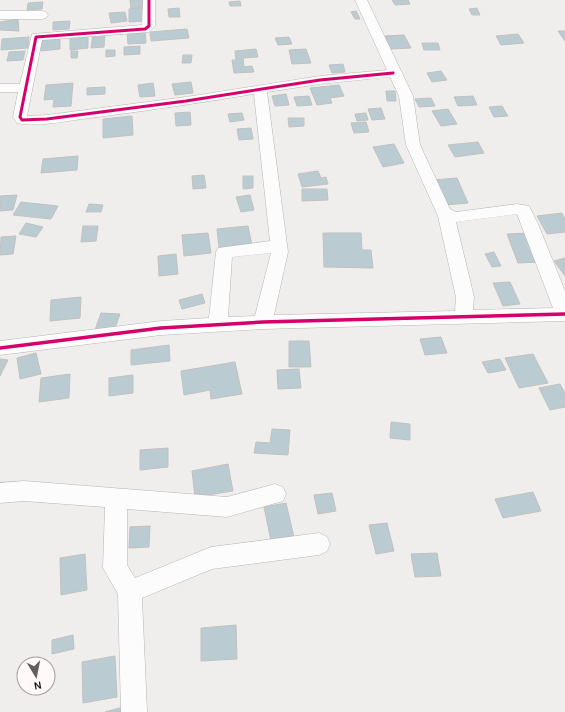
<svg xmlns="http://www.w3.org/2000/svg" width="565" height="712" viewBox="0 0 565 712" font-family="Karla,sans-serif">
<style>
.building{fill:#baccd2;stroke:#c1c1c0}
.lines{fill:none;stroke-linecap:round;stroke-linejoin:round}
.minor-casing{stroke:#b6b5b4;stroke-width:1}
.minor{fill:#fdfcfc;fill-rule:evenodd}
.cycleway-far1-casing{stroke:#fffaf9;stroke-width:5}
.cycleway-casing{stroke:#fffaf9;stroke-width:6}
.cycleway-far1{stroke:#d6006c;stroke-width:3}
.cycleway{stroke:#d6006c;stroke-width:3.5}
</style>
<rect width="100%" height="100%" fill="#f0eeed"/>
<!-- building -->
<path class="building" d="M 130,0 L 141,0 L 143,7 L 131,9 Z
M 392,0 L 408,0 L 410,4 L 395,5 Z
M 240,1 L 241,6 L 230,6 L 229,2 Z
M 43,2 L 42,9 L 27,10 L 28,3 Z
M 144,8 L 145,21 L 129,22 L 129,9 Z
M 179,8 L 180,17 L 169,17 L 168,9 Z
M 477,8 L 480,15 L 472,15 L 469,9 Z
M 356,11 L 360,19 L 355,19 L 351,12 Z
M 125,12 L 127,21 L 111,23 L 109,13 Z
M 18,19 L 19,31 L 0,30 L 0,22 Z
M 70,21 L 69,29 L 53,30 L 53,22 Z
M 187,29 L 189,38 L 151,41 L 150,32 Z
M 145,30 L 146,43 L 128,44 L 127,32 Z
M 558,31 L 565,31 L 565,41 Z
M 105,33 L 104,47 L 91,48 L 93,34 Z
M 518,34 L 524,43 L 501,45 L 496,36 Z
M 88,35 L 88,48 L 70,50 L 70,36 Z
M 404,35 L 411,48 L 391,49 L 385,36 Z
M 29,37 L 28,48 L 1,50 L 2,39 Z
M 60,37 L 60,49 L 41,51 L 41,39 Z
M 289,37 L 292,44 L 278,45 L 275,38 Z
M 422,43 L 438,43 L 440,50 L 424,50 Z
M 140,46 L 140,54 L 124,55 L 124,47 Z
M 256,49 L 258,57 L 243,58 L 244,67 L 252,66 L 254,72 L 234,73 L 232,60 L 236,60 L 235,51 Z
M 306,49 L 311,63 L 292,64 L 289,50 Z
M 106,50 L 115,50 L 115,56 L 106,57 Z
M 25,51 L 23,60 L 7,61 L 9,52 Z
M 71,51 L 78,51 L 77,58 L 71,58 Z
M 183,55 L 192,55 L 191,63 L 182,63 Z
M 343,64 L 345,72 L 332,73 L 329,65 Z
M 441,71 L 447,80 L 432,82 L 427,73 Z
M 191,82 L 193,93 L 175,95 L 172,84 Z
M 73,83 L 71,106 L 53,107 L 54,99 L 44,100 L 46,85 Z
M 153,83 L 155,96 L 140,97 L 138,85 Z
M 339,85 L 344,96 L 330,98 L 332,103 L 317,105 L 310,88 Z
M 105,87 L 105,94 L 87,95 L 87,88 Z
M 386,91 L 395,91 L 396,101 L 387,101 Z
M 286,94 L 289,105 L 275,106 L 272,96 Z
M 309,96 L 312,105 L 297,106 L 294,97 Z
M 473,96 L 477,105 L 458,106 L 454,97 Z
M 431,98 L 435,106 L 419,107 L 415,99 Z
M 502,106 L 508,116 L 494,117 L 489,107 Z
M 381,108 L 385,119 L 372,120 L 368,109 Z
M 448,109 L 457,124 L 441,126 L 432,111 Z
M 190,112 L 191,125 L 176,126 L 175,113 Z
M 242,113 L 244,120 L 230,122 L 228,114 Z
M 366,113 L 368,120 L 357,121 L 355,114 Z
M 132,116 L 133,135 L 103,138 L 103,119 Z
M 288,118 L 304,118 L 304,126 L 289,127 Z
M 366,122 L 369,132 L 354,133 L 351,123 Z
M 251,128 L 253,139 L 239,140 L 237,129 Z
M 478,142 L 484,153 L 455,157 L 448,145 Z
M 394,144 L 404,163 L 383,167 L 373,147 Z
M 78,156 L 77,170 L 41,173 L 43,159 Z
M 318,171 L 321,178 L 326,177 L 328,184 L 302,187 L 298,174 Z
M 204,175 L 206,188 L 193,189 L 192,176 Z
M 243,176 L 253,176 L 253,188 L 243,189 Z
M 457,178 L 468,203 L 445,205 L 434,180 Z
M 302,189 L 327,189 L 328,200 L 302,201 Z
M 17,195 L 13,210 L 0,211 L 0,196 Z
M 250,195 L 254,210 L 241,212 L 236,197 Z
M 21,202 L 58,206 L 51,219 L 13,215 Z
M 89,204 L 103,205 L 101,212 L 86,212 Z
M 562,213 L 565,219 L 565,232 L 547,234 L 537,216 Z
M 26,223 L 43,227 L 36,237 L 19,234 Z
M 83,226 L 98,226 L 96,241 L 81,242 Z
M 248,226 L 252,245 L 219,248 L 217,229 Z
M 208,233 L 211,253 L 184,256 L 182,235 Z
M 323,233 L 361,233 L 362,250 L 371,250 L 373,268 L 324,267 Z
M 528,233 L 540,262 L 518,263 L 507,234 Z
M 16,236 L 13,254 L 0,255 L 1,237 Z
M 494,252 L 501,266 L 492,267 L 485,254 Z
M 176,254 L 178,274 L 159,276 L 158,256 Z
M 565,258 L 565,276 L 554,261 Z
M 510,282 L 520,304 L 503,306 L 493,283 Z
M 202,294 L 205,303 L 182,309 L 179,300 Z
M 81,297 L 80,318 L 50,321 L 51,300 Z
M 101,313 L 120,314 L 114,331 L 95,330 Z
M 441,337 L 447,353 L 425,355 L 420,339 Z
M 289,341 L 309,341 L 311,367 L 289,367 Z
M 169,345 L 170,361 L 131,365 L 131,350 Z
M 36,353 L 41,374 L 20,379 L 17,358 Z
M 533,354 L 548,383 L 519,388 L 505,358 Z
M 0,359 L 8,360 L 0,376 Z
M 500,359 L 506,370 L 488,373 L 482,362 Z
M 235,362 L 242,394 L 211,399 L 210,390 L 184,395 L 181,371 Z
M 299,369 L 301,388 L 278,389 L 277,370 Z
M 70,374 L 69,398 L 39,402 L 41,378 Z
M 133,375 L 133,393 L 109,396 L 109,378 Z
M 560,384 L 565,393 L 565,407 L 550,410 L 539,388 Z
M 391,422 L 410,424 L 410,440 L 390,438 Z
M 272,429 L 290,430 L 288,455 L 254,453 L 256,442 L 270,443 Z
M 168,448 L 168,467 L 140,470 L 140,450 Z
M 228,464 L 233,491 L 195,497 L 192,471 Z
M 533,492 L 541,511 L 503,518 L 495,499 Z
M 332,493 L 336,511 L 318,514 L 314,495 Z
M 286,503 L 294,537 L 271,541 L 264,507 Z
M 387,523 L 394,551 L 376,554 L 369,525 Z
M 150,526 L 149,547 L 129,548 L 130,527 Z
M 437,553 L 441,576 L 415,577 L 411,554 Z
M 85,554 L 87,590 L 61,595 L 60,558 Z
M 236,625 L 237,659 L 201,661 L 201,628 Z
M 73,635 L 74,649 L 52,654 L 52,640 Z
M 115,656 L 117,697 L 83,703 L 82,662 Z
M 130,705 L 131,712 L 105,712 Z"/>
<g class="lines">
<!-- minor casing -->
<g class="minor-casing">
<path id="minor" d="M 143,0 L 155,0 L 155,26 L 149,32 L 42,40 L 27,116 L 47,115 L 186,97 L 320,76 L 387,70 L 355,0 L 367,0 L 413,96 L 420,145 L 450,209 L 456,212 L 517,204 L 529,206 L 538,224 L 565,291 L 565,321 L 263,329 L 161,335 L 0,355 L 0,341 L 161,321 L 209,318 L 216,252 L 218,248 L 270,241 L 254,94 C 199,103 145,111 90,118 C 69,120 38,128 17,123 L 13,117 L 18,92 L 0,92 L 0,84 L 20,84 L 32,34 L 142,25 ZM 390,77 L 399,96 L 406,145 L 438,216 L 456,297 L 455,311 L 274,315 L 288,252 L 267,92 L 320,84 ZM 517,214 L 553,308 L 473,310 L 474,297 L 456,222 ZM 271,253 L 255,316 L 228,317 L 232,257 Z
M 0,11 L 42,11 L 46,12 L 48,15 L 46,18 L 42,19 L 0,19 Z
M 24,481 L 227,497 L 275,484 L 283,487 L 286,494 L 283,501 L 227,517 L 127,509 L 127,565 L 135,578 L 211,547 L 319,533 L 327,537 L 330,544 L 327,551 L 319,555 L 212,569 L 142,598 L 147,712 L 121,712 L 118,594 L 103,568 L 105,507 L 24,501 L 0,503 L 0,483 Z"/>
</g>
<!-- minor -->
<use href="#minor" class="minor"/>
<!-- cycleway-far1 casing -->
<g class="cycleway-far1-casing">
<path id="cycleway-far1" d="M 149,0 L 149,26 L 145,29 L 36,37 L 20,117 L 22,120 L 47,119 L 186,101 L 320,80 L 393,73"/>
</g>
<!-- cycleway casing -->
<g class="cycleway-casing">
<path id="cycleway" d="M 0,348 L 161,328 L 263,322 L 565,314"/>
</g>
<!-- cycleway-far1 -->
<use href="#cycleway-far1" class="cycleway-far1"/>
<!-- cycleway -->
<use href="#cycleway" class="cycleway"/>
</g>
<!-- north arrow -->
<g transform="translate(36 676) rotate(170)"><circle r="19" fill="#fffaf9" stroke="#a19e9d"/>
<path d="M0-3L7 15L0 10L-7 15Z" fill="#62605f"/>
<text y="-6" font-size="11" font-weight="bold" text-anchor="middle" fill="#151413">N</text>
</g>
</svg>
